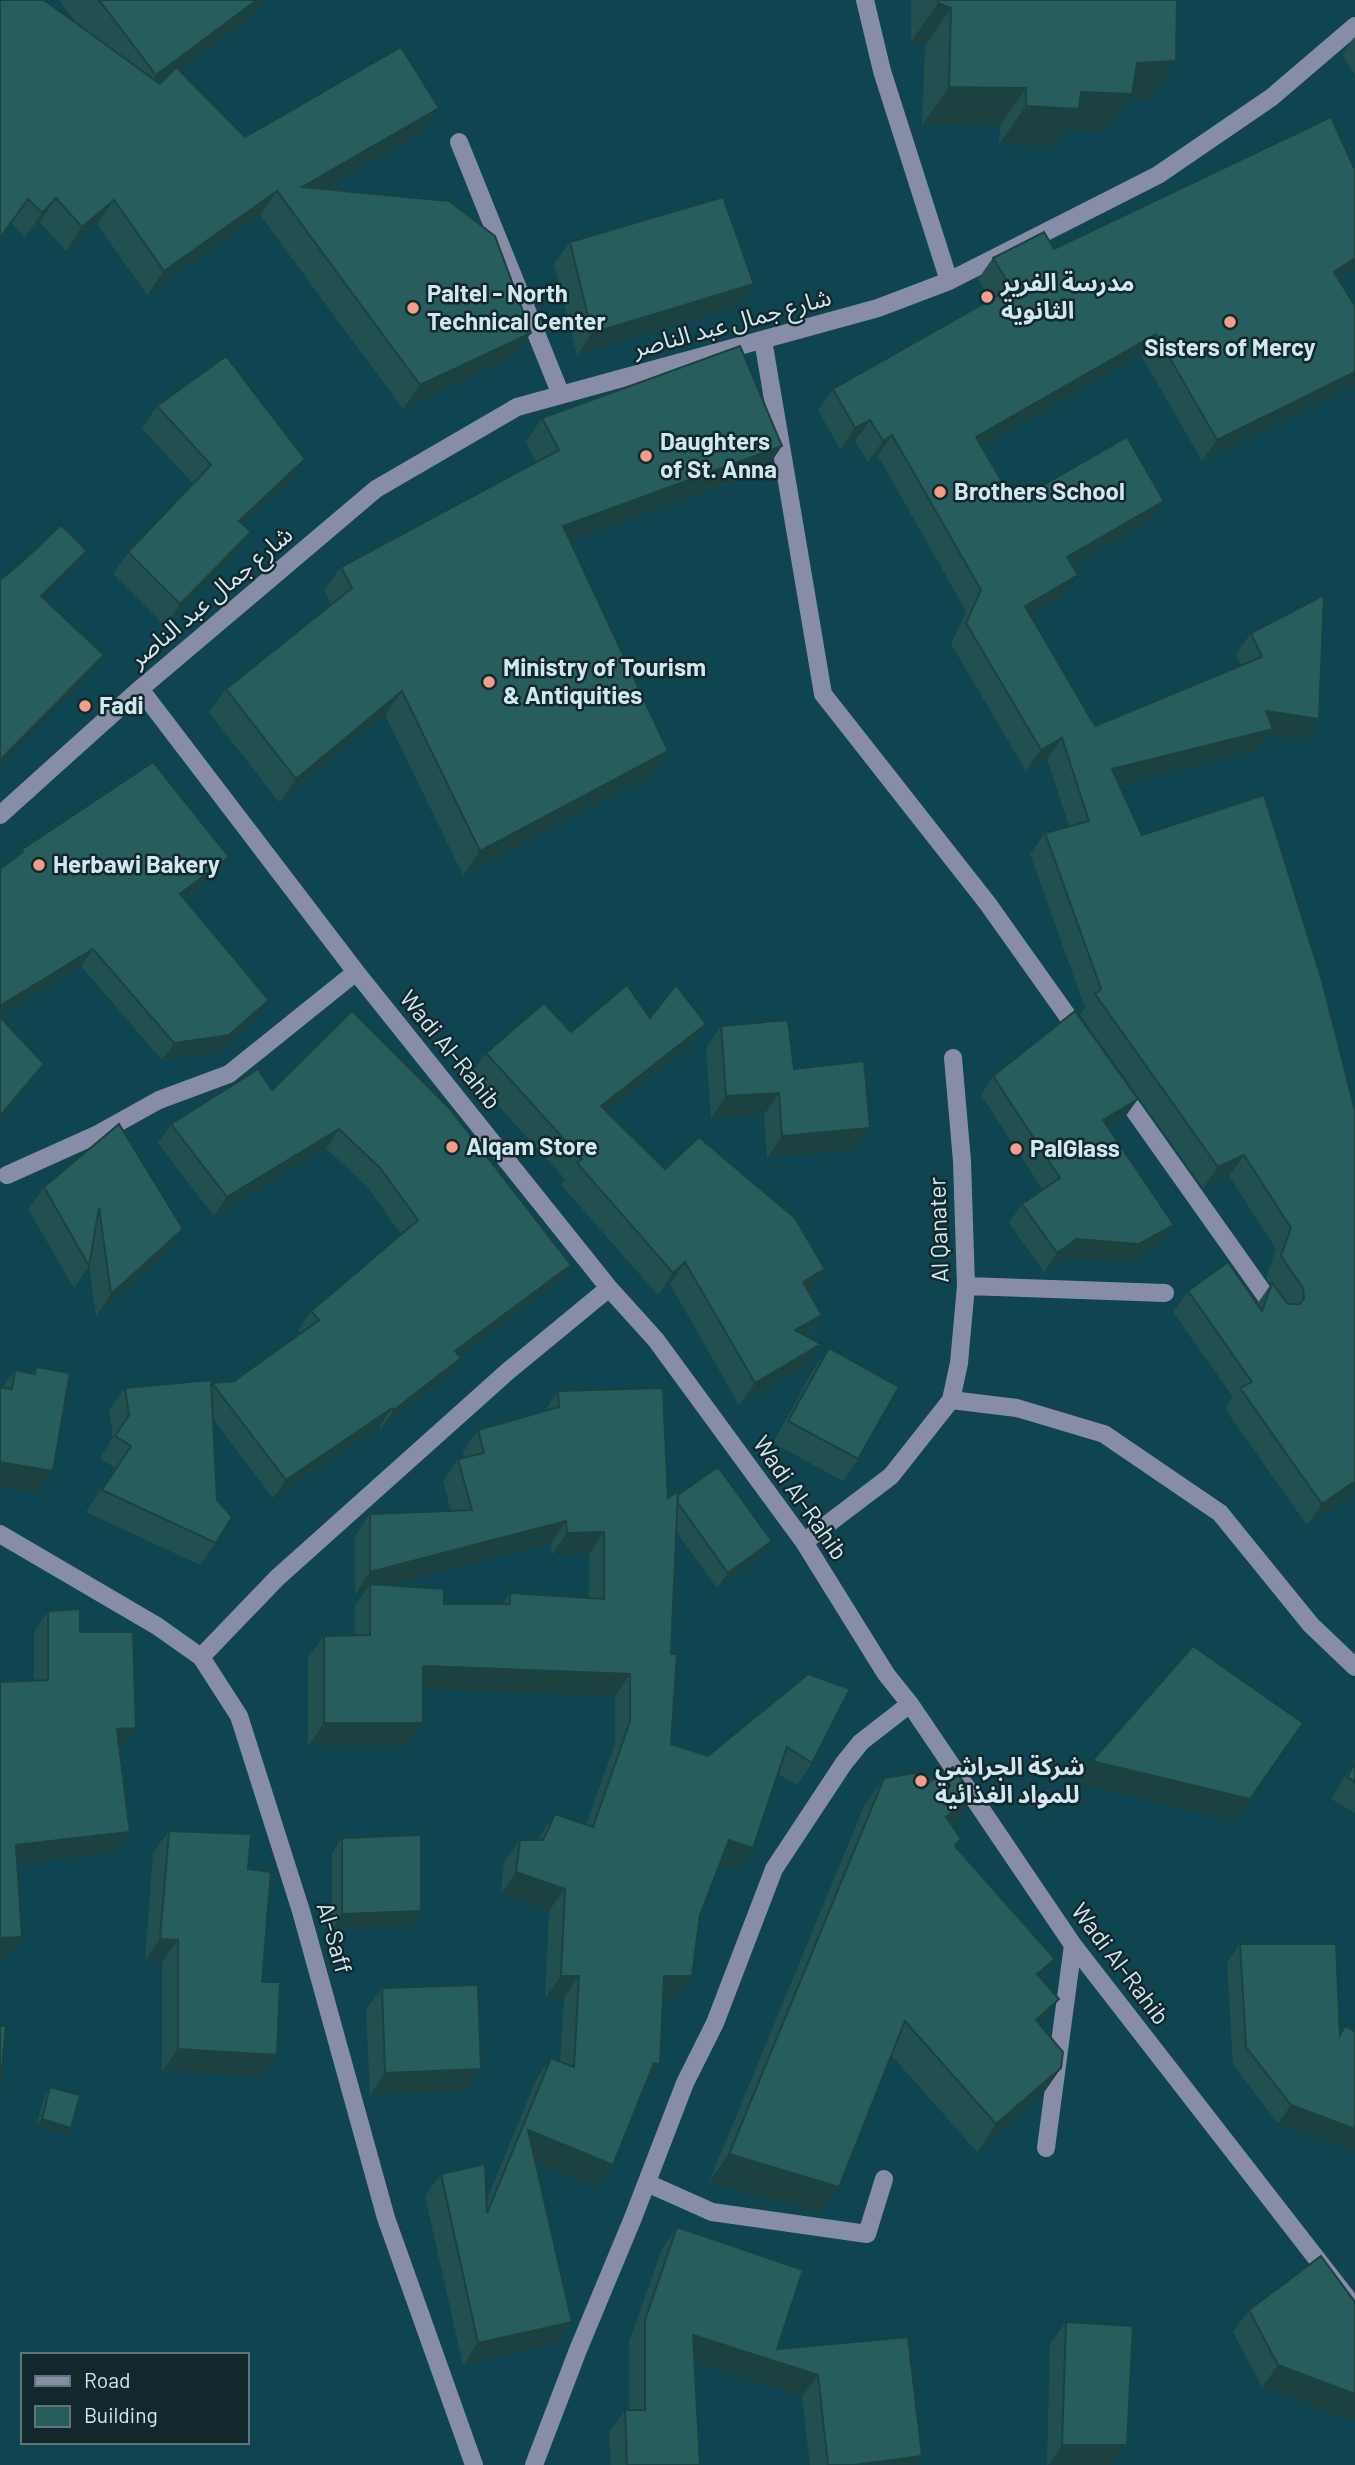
<svg xmlns="http://www.w3.org/2000/svg" width="1355" height="2465" viewBox="0 0 1355 2465" font-family="Barlow,'Noto Sans Arabic',sans-serif">
<style>
.lines{fill:none;stroke-linecap:round;stroke-linejoin:round}
.minor{stroke:#878da6;stroke-width:18}
.wall{fill:#225050;fill-rule:evenodd}
.shaded-wall{fill:#1c4141}
.building{fill:#285d5d;stroke:#1c4141;stroke-width:2}
.poi-dot{fill:#f49e89;stroke:#13282d;stroke-width:2.5}
.labels{text-anchor:middle;stroke-width:5;stroke-linejoin:round;paint-order:stroke}
.poi-label{font-size:24px;font-weight:bold;fill:#d0e9f0;stroke:#13282d;text-anchor:start}
.street-label{font-size:24px;fill:#d0e9f0;stroke:#13282d}
</style>
<rect width="100%" height="100%" fill="#0f4550"/>
<g class="lines">
<!-- minor -->
<path class="minor" d="M 865,0 L 882,71 L 949,281
M 459,142 L 561,395
M 763,340 L 823,694 L 988,904 L 1081,1035
M 140,689 L 376,489 L 517,407 L 878,308 L 949,281 L 1158,175 L 1272,97 L 1355,26
M 0,815 L 140,689 L 356,972 L 609,1288 L 656,1340 L 804,1542 L 886,1674 L 910,1704 L 1073,1945 L 1355,2308
M 1119,1089 L 1277,1312
M 7,1175 L 96,1135 L 159,1100 L 229,1074 L 356,972
M 966,1286 L 1165,1293
M 951,1400 L 1017,1408 L 1104,1434 L 1220,1513 L 1311,1625 L 1355,1667
M 0,1534 L 157,1626 L 201,1657 L 239,1716 L 301,1911 L 386,2218 L 474,2465
M 804,1542 L 891,1476 L 951,1400 L 959,1363 L 966,1286 L 962,1161 L 953,1058
M 201,1657 L 277,1578 L 507,1372 L 609,1288
M 1046,2148 L 1073,1945
M 647,2183 L 712,2212 L 867,2234 L 884,2179
M 534,2465 L 578,2350 L 633,2218 L 685,2083 L 715,2023 L 774,1869 L 844,1763 L 861,1742 L 910,1704"/>
</g>
<!-- wall -->
<path class="wall" d="M 59,0 L 264,0 L 253,16 L 180,70 L 245,137 L 422,132 L 323,189 L 531,333 L 514,356 L 403,409 L 260,215 L 147,295 L 97,224 L 66,251 L 40,222 L 25,237 L 11,223 L 78,25 Z
M 911,0 L 1177,0 L 1149,100 L 1127,101 L 1105,132 L 1063,131 L 1052,147 L 999,144 L 1000,126 L 922,125 L 925,46 L 911,42 Z
M 1355,37 L 1355,76 L 1342,54 L 1353,39 Z
M 1355,170 L 1355,269 L 1339,280 L 1355,306 L 1355,386 L 1202,461 L 1141,355 L 982,447 L 1014,502 L 1164,501 L 1149,522 L 1072,566 L 1063,596 L 1030,615 L 1095,726 L 1241,665 L 1236,654 L 1251,633 L 1319,719 L 1304,740 L 1269,735 L 1258,750 L 1119,785 L 1142,835 L 1355,1111 L 1355,1492 L 1307,1525 L 1225,1409 L 1233,1397 L 1173,1312 L 1188,1291 L 1257,1304 L 1271,1284 L 1266,1278 L 1276,1249 L 1229,1176 L 1203,1188 L 1080,1015 L 1085,1008 L 1030,854 L 1045,833 L 1069,826 L 1047,759 L 1026,771 L 951,644 L 966,611 L 878,456 L 868,462 L 855,441 L 840,449 L 818,410 L 833,389 L 990,300 L 978,279 L 993,258 L 1054,249 Z
M 570,242 L 738,306 L 577,355 L 554,264 Z
M 157,406 L 305,459 L 290,481 L 243,525 L 251,532 L 235,554 L 165,626 L 113,574 L 128,552 L 193,484 L 142,428 Z
M 542,418 L 766,470 L 570,541 L 652,775 L 463,875 L 385,715 L 279,802 L 209,712 L 226,689 L 331,604 L 324,590 L 341,567 L 536,462 L 526,442 Z
M 21,850 L 229,857 L 217,875 L 184,899 L 257,1018 L 217,1053 L 162,1060 L 81,966 L 0,1016 L 0,869 L 17,857 Z
M 650,1018 L 706,1024 L 690,1046 L 607,1112 L 665,1169 L 825,1269 L 808,1292 L 822,1315 L 807,1337 L 821,1344 L 806,1366 L 739,1405 L 670,1284 L 658,1295 L 561,1185 L 565,1179 L 470,1075 L 486,1053 L 571,1032 Z
M 721,1026 L 794,1069 L 870,1128 L 854,1150 L 767,1158 L 764,1115 L 711,1118 L 706,1048 Z
M 993,1076 L 1125,1117 L 1108,1128 L 1174,1225 L 1161,1243 L 1126,1263 L 1064,1257 L 1044,1272 L 1009,1223 L 1022,1204 L 1043,1190 L 981,1095 Z
M 272,1090 L 571,1265 L 558,1283 L 460,1356 L 448,1376 L 381,1428 L 379,1427 L 273,1498 L 213,1419 L 216,1543 L 200,1565 L 86,1512 L 115,1468 L 100,1458 L 113,1437 L 109,1410 L 125,1388 L 211,1384 L 212,1383 L 234,1381 L 301,1333 L 298,1330 L 311,1311 L 401,1234 L 367,1187 L 326,1148 L 214,1216 L 158,1143 L 171,1124 Z
M 44,1187 L 183,1229 L 168,1251 L 96,1316 L 89,1266 L 74,1288 L 28,1209 Z
M 829,1348 L 858,1459 L 843,1481 L 773,1443 L 813,1370 Z
M 36,1367 L 53,1471 L 37,1493 L 0,1487 L 0,1387 L 3,1387 L 15,1370 L 32,1373 Z
M 558,1391 L 668,1498 L 678,1495 L 761,1556 L 717,1588 L 676,1531 L 671,1654 L 671,1744 L 708,1756 L 808,1674 L 812,1763 L 797,1785 L 778,1774 L 738,1870 L 720,1864 L 700,1915 L 692,1976 L 676,1998 L 663,1998 L 646,2082 L 613,2165 L 597,2188 L 536,2162 L 556,2344 L 463,2365 L 425,2196 L 441,2174 L 487,2199 L 536,2080 L 551,2058 L 560,2061 L 564,1998 L 545,1998 L 549,1911 L 501,1894 L 504,1862 L 520,1840 L 537,1840 L 555,1814 L 586,1825 L 615,1744 L 615,1697 L 423,1689 L 407,1746 L 308,1746 L 308,1658 L 324,1636 L 355,1635 L 355,1606 L 365,1592 L 355,1595 L 355,1536 L 370,1514 L 451,1511 L 443,1481 L 458,1459 L 464,1458 L 463,1452 L 478,1430 L 544,1412 ZM 551,1543 L 552,1555 L 589,1554 L 589,1598 L 510,1593 L 502,1604 L 444,1604 L 390,1585 Z
M 48,1611 L 80,1632 L 136,1728 L 121,1749 L 120,1749 L 130,1832 L 115,1853 L 18,1864 L 22,1937 L 7,1958 L 0,1958 L 0,1682 L 34,1681 L 34,1632 Z
M 1355,1760 L 1355,1813 L 1331,1799 Z
M 884,1778 L 924,1785 L 973,1796 L 952,1826 L 956,1846 L 1055,1959 L 1041,1978 L 1041,2026 L 1061,2068 L 1042,2095 L 977,2152 L 892,2056 L 820,2214 L 709,2182 L 864,1806 Z
M 169,1831 L 248,1869 L 262,1982 L 277,2055 L 261,2077 L 162,2071 L 162,1962 L 145,1961 L 153,1853 Z
M 342,1838 L 421,1911 L 410,1926 L 332,1929 L 332,1853 Z
M 1240,1944 L 1340,2033 L 1345,2026 L 1355,2031 L 1278,2123 L 1233,2065 L 1227,1963 Z
M 382,1988 L 466,2091 L 370,2095 L 366,2010 Z
M 50,2087 L 66,2135 L 36,2126 L 45,2095 Z
M 677,2227 L 777,2349 L 908,2337 L 916,2465 L 810,2465 L 802,2397 L 695,2362 L 700,2465 L 611,2465 L 609,2432 L 625,2410 L 629,2410 L 629,2342 L 662,2249 Z
M 1355,2302 L 1355,2417 L 1353,2421 L 1262,2387 L 1233,2332 L 1249,2310 Z
M 1066,2322 L 1127,2445 L 1112,2465 L 1047,2465 L 1050,2344 Z"/>
<!-- shaded-wall -->
<path class="shaded-wall" d="M 257,0 L 264,0 L 253,16 L 137,102 L 156,75 Z
M 938,3 L 951,8 L 925,46 L 911,42 Z
M 1176,61 L 1149,100 L 1127,101 L 1105,132 L 1063,131 L 1052,147 L 999,144 L 1026,106 L 1081,92 L 1137,63 Z
M 949,87 L 1026,88 L 1000,126 L 922,125 Z
M 439,108 L 422,132 L 290,209 L 302,187 Z
M 277,191 L 260,215 L 147,295 L 164,271 Z
M 56,198 L 40,222 L 25,237 L 42,213 Z
M 114,200 L 97,224 L 66,251 L 82,227 Z
M 1355,258 L 1355,269 L 1319,293 L 1334,272 Z
M 754,284 L 738,306 L 577,355 L 592,333 Z
M 531,333 L 514,356 L 403,409 L 420,385 Z
M 1156,334 L 1141,355 L 962,458 L 976,437 Z
M 1355,372 L 1355,386 L 1202,461 L 1217,440 Z
M 870,420 L 855,441 L 840,449 L 855,428 Z
M 892,435 L 878,456 L 868,462 L 883,441 Z
M 782,446 L 766,470 L 547,550 L 563,526 Z
M 305,459 L 290,481 L 223,543 L 239,521 Z
M 1164,501 L 1149,522 L 1052,578 L 1067,557 Z
M 251,532 L 235,554 L 165,626 L 180,604 Z
M 87,551 L 74,568 L 29,613 L 41,596 Z
M 1078,575 L 1063,596 L 1010,627 L 1025,606 Z
M 104,655 L 91,673 L 0,765 L 0,760 Z
M 402,691 L 385,715 L 279,802 L 296,779 Z
M 1266,711 L 1319,719 L 1304,740 L 1269,735 L 1258,750 L 1097,790 L 1112,769 Z
M 1062,738 L 1047,759 L 1026,771 L 1041,750 Z
M 668,751 L 652,775 L 463,875 L 480,851 Z
M 229,857 L 217,875 L 167,911 L 180,894 Z
M 93,949 L 81,966 L 0,1016 L 0,1006 Z
M 269,1000 L 257,1018 L 217,1053 L 162,1060 L 174,1043 Z
M 706,1024 L 690,1046 L 586,1128 L 601,1106 Z
M 44,1064 L 31,1082 L 0,1119 L 0,1116 Z
M 779,1093 L 764,1115 L 711,1118 L 726,1096 Z
M 1138,1099 L 1125,1117 L 1090,1138 L 1103,1120 Z
M 870,1128 L 854,1150 L 767,1158 L 782,1136 Z
M 339,1129 L 326,1148 L 214,1216 L 227,1197 Z
M 1244,1155 L 1229,1176 L 1203,1188 L 1218,1167 Z
M 1174,1225 L 1161,1243 L 1126,1263 L 1064,1257 L 1044,1272 L 1057,1253 L 1077,1239 Z
M 183,1229 L 168,1251 L 96,1316 L 111,1294 Z
M 685,1262 L 670,1284 L 658,1295 L 673,1273 Z
M 571,1265 L 558,1283 L 442,1370 L 455,1351 Z
M 825,1269 L 810,1291 L 787,1304 L 803,1282 Z
M 822,1315 L 806,1337 L 795,1330 Z
M 821,1344 L 806,1366 L 739,1405 L 755,1383 Z
M 461,1358 L 448,1376 L 381,1428 L 394,1410 Z
M 392,1408 L 379,1427 L 273,1498 L 286,1480 Z
M 0,1462 L 53,1471 L 37,1493 L 0,1487 Z
M 1355,1481 L 1355,1492 L 1307,1525 L 1322,1504 Z
M 566,1521 L 551,1543 L 370,1591 L 370,1584 L 365,1592 L 355,1595 L 370,1572 Z
M 604,1532 L 589,1554 L 552,1555 L 567,1533 Z
M 772,1541 L 761,1556 L 717,1588 L 728,1573 Z
M 423,1666 L 630,1674 L 615,1697 L 407,1688 Z
M 324,1723 L 423,1723 L 407,1746 L 308,1746 Z
M 136,1728 L 121,1749 L 103,1749 L 117,1729 Z
M 1092,1761 L 1250,1799 L 1235,1821 L 1076,1783 Z
M 973,1796 L 954,1824 L 926,1845 L 946,1817 Z
M 130,1832 L 115,1853 L 2,1866 L 16,1845 Z
M 729,1840 L 753,1848 L 738,1870 L 713,1862 Z
M 516,1872 L 565,1889 L 549,1911 L 501,1894 Z
M 421,1911 L 410,1926 L 332,1929 L 342,1914 Z
M 22,1937 L 7,1958 L 0,1958 L 0,1938 Z
M 160,1939 L 178,1940 L 162,1962 L 145,1961 Z
M 1055,1959 L 1035,1986 L 1037,1974 Z
M 561,1976 L 579,1976 L 564,1998 L 545,1998 Z
M 664,1976 L 692,1976 L 676,1998 L 648,1998 Z
M 1059,1999 L 1040,2027 L 1036,2020 Z
M 178,2049 L 277,2055 L 261,2077 L 162,2071 Z
M 654,2063 L 660,2064 L 644,2086 Z
M 1061,2068 L 1042,2095 L 977,2152 L 996,2124 Z
M 481,2069 L 466,2091 L 370,2095 L 385,2073 Z
M 1291,2105 L 1355,2129 L 1355,2152 L 1278,2123 Z
M 42,2119 L 71,2128 L 66,2135 L 36,2126 Z
M 528,2130 L 613,2165 L 597,2188 L 513,2153 Z
M 729,2154 L 839,2187 L 820,2214 L 709,2182 Z
M 572,2322 L 556,2344 L 463,2365 L 478,2343 Z
M 693,2335 L 818,2375 L 802,2397 L 678,2357 Z
M 1278,2365 L 1355,2394 L 1355,2417 L 1353,2421 L 1262,2387 Z
M 1062,2445 L 1127,2445 L 1112,2465 L 1048,2465 Z
M 922,2456 L 916,2465 L 854,2465 Z"/>
<!-- building -->
<path class="building" d="M 0,0 L 44,0 L 160,84 L 176,67 L 245,137 L 401,47 L 439,108 L 302,187 L 449,201 L 495,236 L 531,333 L 420,385 L 277,191 L 164,271 L 114,200 L 82,227 L 56,198 L 42,213 L 28,199 L 0,238 Z
M 99,0 L 257,0 L 156,75 Z
M 938,0 L 1177,0 L 1176,61 L 1137,63 L 1132,94 L 1081,92 L 1079,109 L 1026,106 L 1026,88 L 949,87 L 951,8 L 938,3 Z
M 1331,117 L 1355,170 L 1355,258 L 1334,272 L 1355,306 L 1355,372 L 1217,440 L 1156,334 L 976,437 L 1014,502 L 1127,437 L 1164,501 L 1067,557 L 1078,575 L 1025,606 L 1095,726 L 1262,657 L 1251,633 L 1324,595 L 1319,719 L 1266,711 L 1273,729 L 1112,769 L 1142,835 L 1264,795 L 1323,984 L 1355,1111 L 1355,1481 L 1322,1504 L 1240,1388 L 1252,1382 L 1188,1291 L 1228,1262 L 1262,1311 L 1272,1283 L 1288,1304 L 1300,1304 L 1304,1298 L 1303,1288 L 1281,1256 L 1291,1228 L 1244,1155 L 1218,1167 L 1095,994 L 1101,989 L 1045,833 L 1089,821 L 1062,738 L 1041,750 L 966,623 L 981,590 L 892,435 L 883,441 L 870,420 L 855,428 L 833,389 L 1011,288 L 993,258 L 1044,232 L 1054,249 Z
M 723,197 L 754,284 L 592,333 L 570,242 Z
M 740,346 L 782,446 L 563,526 L 668,751 L 480,851 L 402,691 L 296,779 L 226,689 L 352,588 L 341,567 L 559,450 L 542,418 Z
M 226,356 L 305,459 L 239,521 L 251,532 L 180,604 L 128,552 L 211,465 L 157,406 Z
M 61,525 L 87,551 L 41,596 L 104,655 L 0,760 L 0,580 L 23,561 Z
M 153,762 L 229,857 L 180,894 L 269,1000 L 229,1035 L 174,1043 L 93,949 L 0,1006 L 0,869 L 23,852 L 21,850 Z
M 627,985 L 650,1018 L 676,985 L 706,1024 L 601,1106 L 665,1169 L 699,1137 L 795,1218 L 825,1269 L 803,1282 L 822,1315 L 795,1330 L 821,1344 L 755,1383 L 685,1262 L 673,1273 L 577,1163 L 582,1159 L 486,1053 L 544,1003 L 571,1032 Z
M 352,1011 L 450,1109 L 571,1265 L 455,1351 L 461,1358 L 394,1410 L 392,1408 L 286,1480 L 212,1383 L 234,1381 L 319,1320 L 311,1311 L 418,1220 L 380,1168 L 339,1129 L 227,1197 L 171,1124 L 258,1069 L 272,1090 Z
M 1075,1011 L 1138,1099 L 1103,1120 L 1174,1225 L 1139,1244 L 1077,1239 L 1057,1253 L 1022,1204 L 1060,1178 L 993,1076 Z
M 0,1017 L 44,1064 L 0,1116 Z
M 788,1020 L 794,1069 L 864,1061 L 870,1128 L 782,1136 L 779,1093 L 726,1096 L 721,1026 Z
M 119,1124 L 183,1229 L 111,1294 L 99,1208 L 89,1266 L 44,1187 Z
M 829,1348 L 899,1387 L 858,1459 L 788,1421 Z
M 36,1367 L 70,1373 L 53,1471 L 0,1462 L 0,1387 L 12,1389 L 15,1370 L 35,1374 Z
M 211,1380 L 217,1500 L 232,1517 L 216,1543 L 102,1490 L 131,1446 L 115,1436 L 129,1415 L 125,1388 Z
M 663,1388 L 668,1498 L 678,1491 L 671,1654 L 677,1654 L 671,1744 L 708,1756 L 808,1674 L 850,1689 L 812,1763 L 787,1747 L 753,1848 L 729,1840 L 700,1915 L 692,1976 L 664,1976 L 660,2064 L 654,2063 L 613,2165 L 528,2130 L 572,2322 L 478,2343 L 441,2174 L 485,2164 L 487,2213 L 551,2058 L 574,2067 L 579,1976 L 561,1976 L 565,1889 L 516,1872 L 520,1840 L 543,1840 L 555,1814 L 593,1827 L 630,1721 L 630,1674 L 423,1666 L 423,1723 L 324,1723 L 324,1636 L 370,1635 L 370,1584 L 444,1589 L 444,1604 L 510,1604 L 510,1593 L 604,1599 L 604,1532 L 567,1533 L 566,1521 L 370,1572 L 370,1514 L 472,1510 L 458,1459 L 484,1453 L 478,1430 L 559,1407 L 558,1391 Z
M 718,1467 L 772,1541 L 728,1573 L 678,1503 L 678,1495 Z
M 80,1609 L 80,1632 L 133,1632 L 136,1728 L 117,1729 L 130,1832 L 16,1845 L 22,1937 L 0,1938 L 0,1682 L 48,1680 L 48,1611 Z
M 1193,1646 L 1303,1723 L 1250,1799 L 1092,1761 Z
M 1355,1763 L 1355,1782 L 1347,1777 Z
M 953,1767 L 973,1796 L 946,1817 L 961,1839 L 955,1846 L 1055,1959 L 1037,1974 L 1059,1999 L 1036,2020 L 1063,2052 L 1061,2068 L 996,2124 L 905,2021 L 839,2187 L 729,2154 L 884,1778 L 915,1773 L 924,1785 Z
M 169,1831 L 251,1834 L 248,1869 L 271,1872 L 262,1982 L 280,1982 L 277,2055 L 178,2049 L 178,1940 L 160,1939 Z
M 421,1835 L 421,1911 L 342,1914 L 342,1838 Z
M 1240,1944 L 1336,1944 L 1340,2035 L 1345,2026 L 1355,2031 L 1355,2129 L 1291,2105 L 1246,2047 Z
M 478,1985 L 481,2069 L 385,2073 L 382,1988 Z
M 0,2026 L 6,2026 L 0,2089 Z
M 50,2087 L 80,2095 L 71,2128 L 42,2119 Z
M 677,2227 L 803,2270 L 777,2349 L 908,2337 L 922,2456 L 854,2465 L 828,2465 L 818,2375 L 693,2335 L 700,2465 L 627,2465 L 625,2410 L 645,2410 L 645,2320 Z
M 1321,2256 L 1355,2302 L 1355,2394 L 1278,2365 L 1249,2310 Z
M 1066,2322 L 1133,2326 L 1127,2445 L 1062,2445 Z"/>
<!-- markers -->
<g class="poi-dot">
<circle cx="987" cy="297" r="7"/>
<circle cx="413" cy="308" r="7"/>
<circle cx="1230" cy="322" r="7"/>
<circle cx="646" cy="456" r="7"/>
<circle cx="940" cy="492" r="7"/>
<circle cx="489" cy="682" r="7"/>
<circle cx="85" cy="706" r="7"/>
<circle cx="39" cy="865" r="7"/>
<circle cx="452" cy="1147" r="7"/>
<circle cx="1016" cy="1149" r="7"/>
<circle cx="921" cy="1781" r="7"/>
</g>
<g class="labels">
<!-- poi labels -->
<g class="poi-label">
<text x="1001" y="291">مدرسة الفرير<tspan x="1001" dy="28">الثانوية</tspan></text>
<text x="427" y="302">Paltel - North<tspan x="427" dy="28">Technical Center</tspan></text>
<text x="1230" y="356" text-anchor="middle">Sisters of Mercy</text>
<text x="660" y="450">Daughters<tspan x="660" dy="28">of St. Anna</tspan></text>
<text x="954" y="500">Brothers School</text>
<text x="503" y="676">Ministry of Tourism<tspan x="503" dy="28">&amp; Antiquities</tspan></text>
<text x="99" y="714">Fadi</text>
<text x="53" y="873">Herbawi Bakery</text>
<text x="466" y="1155">Alqam Store</text>
<text x="1030" y="1157">PalGlass</text>
<text x="935" y="1775">شركة الجراشي<tspan x="935" dy="28">للمواد الغذائية</tspan></text>
</g>
<!-- street labels -->
<g class="street-label">
<text transform="translate(732 323) rotate(-15)" y="8">شارع جمال عبد الناصر</text>
<text transform="translate(211 597) rotate(-40)" y="8">شارع جمال عبد الناصر</text>
<text transform="translate(450 1050) rotate(51)" y="8">Wadi Al-Rahib</text>
<text transform="translate(939 1230) rotate(-92)" y="8">Al Qanater</text>
<text transform="translate(800 1498) rotate(55)" y="8">Wadi Al-Rahib</text>
<text transform="translate(334 1938) rotate(74)" y="8">Al-Saff</text>
<text transform="translate(1120 1964) rotate(53)" y="8">Wadi Al-Rahib</text>
</g>
</g>
<!-- legend -->
<rect x="21" y="2353" width="228" height="91" fill="#13282d" stroke="#5f757b" stroke-width="2"/>
<rect x="35" y="2376" width="35" height="10" fill="#878da6" stroke="#5f757b" stroke-width="2"/>
<text x="84" y="2388" font-size="21" fill="#d0e9f0">Road</text>
<rect x="35" y="2406" width="35" height="21" fill="#285d5d" stroke="#5f757b" stroke-width="2"/>
<text x="84" y="2423" font-size="21" fill="#d0e9f0">Building</text>
</svg>
